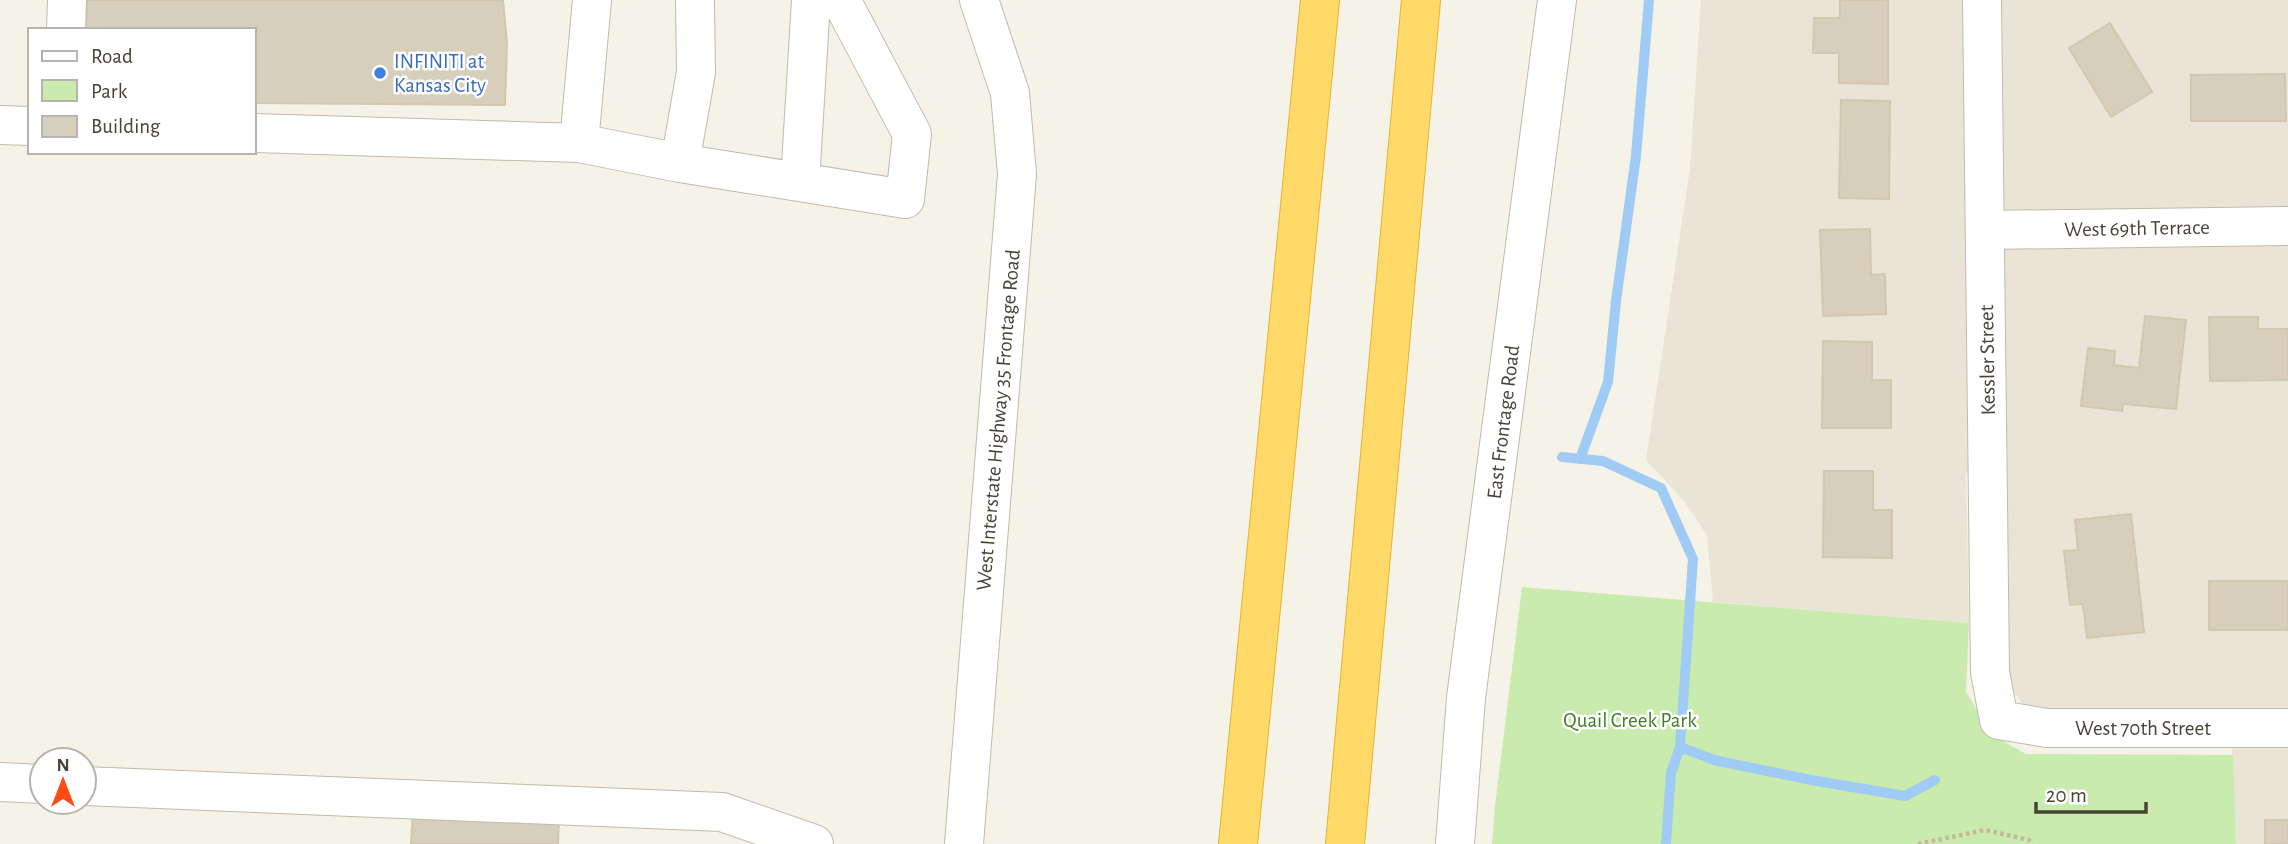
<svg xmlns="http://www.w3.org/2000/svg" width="2288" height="844" viewBox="0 0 2288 844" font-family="'Alegreya Sans',sans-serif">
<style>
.residential{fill:#e9e4d5}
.green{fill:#caebae}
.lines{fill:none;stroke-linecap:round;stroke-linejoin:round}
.stream{stroke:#a0cbf5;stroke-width:10}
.building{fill:#d7cfbc;stroke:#d2c8af;stroke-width:2}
.minor-casing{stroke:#c1bba9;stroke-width:40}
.highway-casing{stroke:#e7b32f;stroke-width:40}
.path{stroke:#c4b89a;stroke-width:4.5;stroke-dasharray:3.5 3.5;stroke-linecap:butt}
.minor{stroke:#fff;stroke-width:38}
.highway{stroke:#ffda68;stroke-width:38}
.shop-dot{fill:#3f7fe0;stroke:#fff;stroke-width:2.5}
.labels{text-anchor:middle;stroke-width:5;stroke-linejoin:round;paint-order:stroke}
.shop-label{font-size:21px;fill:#366cbe;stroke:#fff;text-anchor:start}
.street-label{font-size:21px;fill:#484336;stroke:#fff}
.park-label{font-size:21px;fill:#3f7f25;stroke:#fff}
</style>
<rect width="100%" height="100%" fill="#f5f2e7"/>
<!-- residential -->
<path class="residential" d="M 1701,0 L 2288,0 L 2288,844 L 2236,844 L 2230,716 L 2037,714 L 2023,703 L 2010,687 L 2002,659 L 1999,472 L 1966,473 L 1969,623 L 1713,602 L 1707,535 L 1684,501 L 1646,460 L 1690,169 Z"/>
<!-- green -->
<path class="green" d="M 1522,587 L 1969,623 L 1966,692 L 1992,735 L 2026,754 L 2233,755 L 2236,844 L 1492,844 L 1495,806 Z"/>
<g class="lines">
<!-- stream -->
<path class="stream" d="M 1562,457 L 1603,461 L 1661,488 L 1693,559 L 1680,747 L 1671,773 L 1666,844
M 1580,459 L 1608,382 L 1616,301 L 1636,156 L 1649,0
M 1680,747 L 1714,760 L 1811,780 L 1905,796 L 1935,780"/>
</g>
<!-- building -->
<path class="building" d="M 87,0 L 503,0 L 507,43 L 505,105 L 254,103 L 254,30 L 86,30 Z
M 1840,0 L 1888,0 L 1888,84 L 1839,83 L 1839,53 L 1813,53 L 1814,18 L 1840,18 Z
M 2110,23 L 2152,92 L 2111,117 L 2069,48 Z
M 2285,74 L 2286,121 L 2191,121 L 2191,75 Z
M 1841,100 L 1890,101 L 1889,199 L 1839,198 Z
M 1870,229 L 1871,275 L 1885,274 L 1886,314 L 1823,316 L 1820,230 Z
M 2145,316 L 2186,320 L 2176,409 L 2123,404 L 2122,411 L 2081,406 L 2088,348 L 2115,351 L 2114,365 L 2139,368 Z
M 2209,317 L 2258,317 L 2258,329 L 2288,329 L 2288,380 L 2210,381 Z
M 1823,341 L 1872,342 L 1872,380 L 1891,380 L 1891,428 L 1822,428 Z
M 1824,471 L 1873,471 L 1873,510 L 1892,510 L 1892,558 L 1823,557 Z
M 2131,514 L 2144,632 L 2087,638 L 2083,604 L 2070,605 L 2064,551 L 2078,550 L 2075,520 Z
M 2209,581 L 2288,581 L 2288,630 L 2209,630 Z
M 413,810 L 559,818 L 558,844 L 411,844 Z
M 2265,820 L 2288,820 L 2288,844 L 2265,844 Z"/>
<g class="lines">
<!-- minor casing -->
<g class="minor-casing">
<path id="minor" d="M 1982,0 L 1990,672 L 1999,720 L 2047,728 L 2288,728
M 66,30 L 67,0
M 0,125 L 30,126
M 254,133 L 579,143 L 680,163 L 905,199 L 912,134 L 841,0
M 579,143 L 592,0
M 680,163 L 696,72 L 695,0
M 800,182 L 811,0
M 1985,230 L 2288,226
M 0,782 L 42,784
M 84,786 L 722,812 L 814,844
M 964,844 L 1017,174 L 1010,93 L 979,0
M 1455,844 L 1466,698 L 1557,0"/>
</g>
<!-- highway casing -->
<g class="highway-casing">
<path id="highway" d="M 1238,844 L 1320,0
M 1345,844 L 1421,0"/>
</g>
<!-- path -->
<path class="path" d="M 1918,844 L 1985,830 L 2029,840 L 2033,844"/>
<!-- minor -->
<use href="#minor" class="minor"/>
<!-- highway -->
<use href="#highway" class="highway"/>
</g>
<!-- markers -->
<circle class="shop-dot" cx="380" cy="73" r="7"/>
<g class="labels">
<!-- shop labels -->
<g class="shop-label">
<text x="394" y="68">INFINITI at<tspan x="394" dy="24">Kansas City</tspan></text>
</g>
<!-- street labels -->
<g class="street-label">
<text transform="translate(2137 228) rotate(-1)" y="7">West 69th Terrace</text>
<text transform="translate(1987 360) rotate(-91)" y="7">Kessler Street</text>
<text transform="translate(998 420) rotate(-85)" y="7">West Interstate Highway 35 Frontage Road</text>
<text transform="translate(1503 422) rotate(-83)" y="7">East Frontage Road</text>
<text x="2143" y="735">West 70th Street</text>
</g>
<!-- park labels -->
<g class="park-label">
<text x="1630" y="727">Quail Creek Park</text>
</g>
</g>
<!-- legend -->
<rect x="28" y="28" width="228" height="126" fill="#ffffff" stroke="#b6b4af" stroke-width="2"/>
<rect x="42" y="51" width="35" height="10" fill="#ffffff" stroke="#b6b4af" stroke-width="2"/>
<text x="91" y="63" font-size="21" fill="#484336">Road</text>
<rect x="42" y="80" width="35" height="21" fill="#caebae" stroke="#b6b4af" stroke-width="2"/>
<text x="91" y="98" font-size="21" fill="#484336">Park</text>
<rect x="42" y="116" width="35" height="21" fill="#d7cfbc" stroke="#b6b4af" stroke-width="2"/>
<text x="91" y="133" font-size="21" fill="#484336">Building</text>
<!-- north arrow -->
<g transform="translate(63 781)"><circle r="33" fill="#ffffff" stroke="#b6b4af" stroke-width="2"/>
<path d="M0-5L12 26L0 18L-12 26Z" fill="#ff4b14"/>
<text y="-10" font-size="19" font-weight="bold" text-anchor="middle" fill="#484336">N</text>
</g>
<!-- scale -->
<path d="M2036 802v10h110v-10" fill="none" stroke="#484336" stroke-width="3.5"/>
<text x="2046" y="802" font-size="21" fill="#484336" stroke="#ffffff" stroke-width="5" paint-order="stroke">20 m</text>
</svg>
